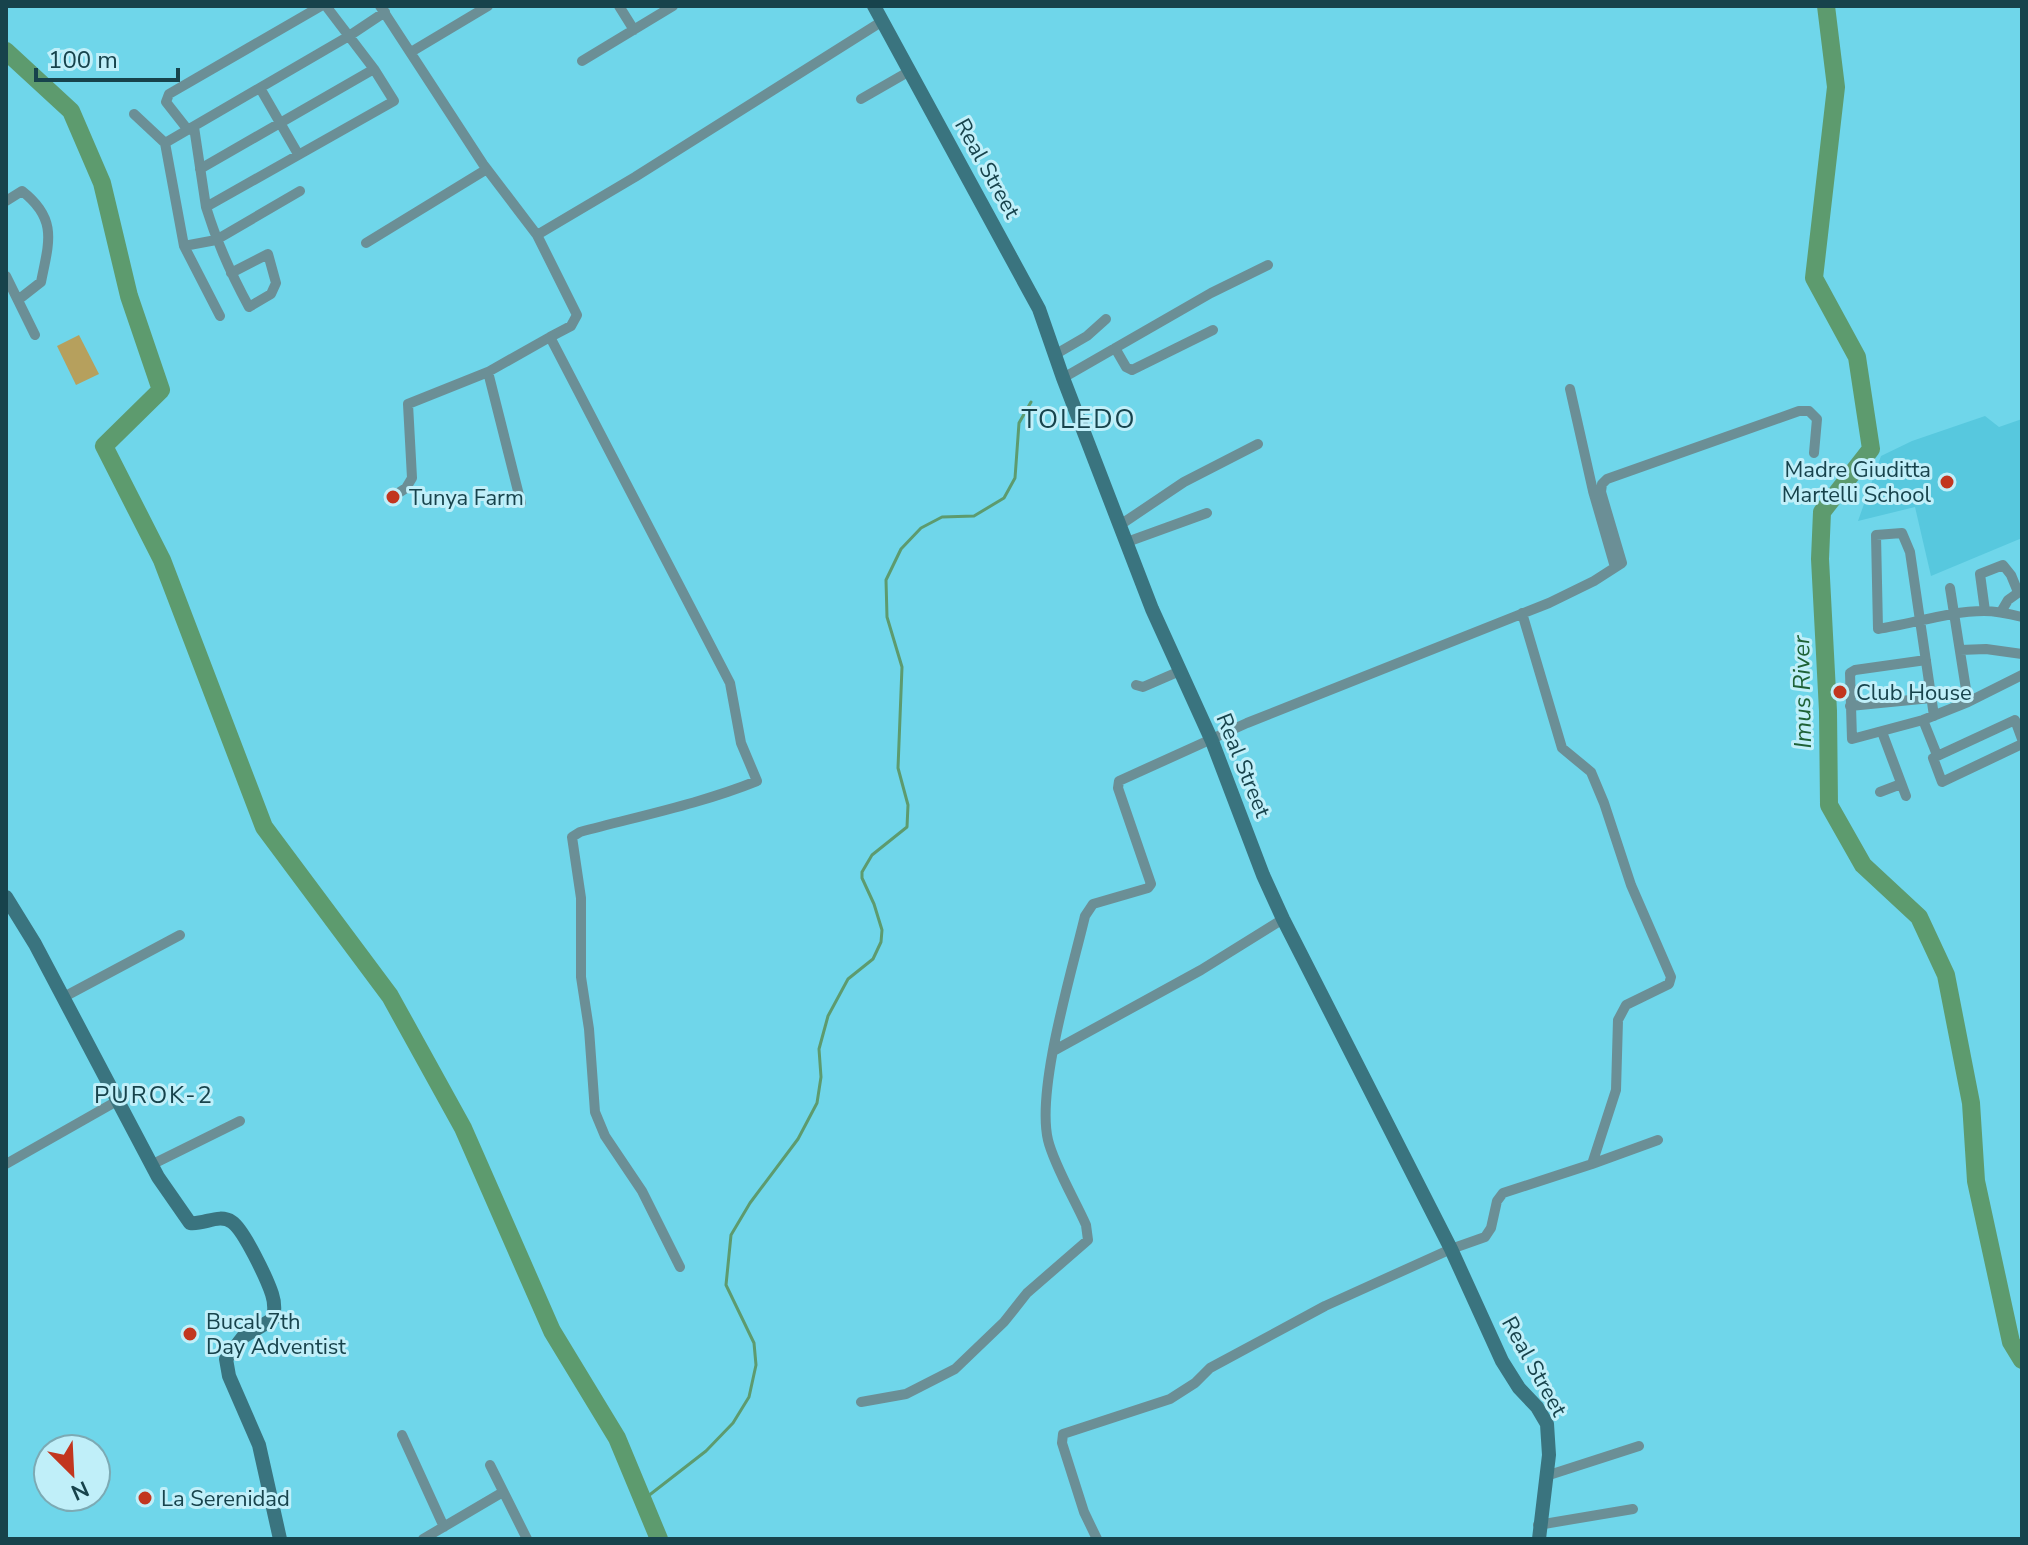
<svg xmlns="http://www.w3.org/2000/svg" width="2028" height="1545" viewBox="0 0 2028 1545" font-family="'Nunito Sans',sans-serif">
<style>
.built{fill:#57c8de}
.green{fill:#b6a05d}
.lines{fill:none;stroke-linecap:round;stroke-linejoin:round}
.stream{stroke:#5d9b6e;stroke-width:3}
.river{stroke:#5d9b6e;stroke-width:18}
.street{stroke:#6b8f96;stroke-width:10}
.secondary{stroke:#3a747f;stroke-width:14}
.poi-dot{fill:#c2361f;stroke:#c0eff9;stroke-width:3}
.labels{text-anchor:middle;stroke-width:6;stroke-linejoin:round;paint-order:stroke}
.street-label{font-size:22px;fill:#17434c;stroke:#c0eff9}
.poi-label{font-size:22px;fill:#17434c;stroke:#c0eff9;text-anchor:start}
.water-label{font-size:24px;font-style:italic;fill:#1e6237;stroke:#c0eff9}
.neighbourhood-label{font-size:24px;letter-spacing:2px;fill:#17434c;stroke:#c0eff9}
.quarter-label{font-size:26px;letter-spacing:2px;fill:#17434c;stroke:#c0eff9}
</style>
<rect width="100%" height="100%" fill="#6fd6ea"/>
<!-- built -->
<path class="built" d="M 1985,416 L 1999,427 L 2022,419 L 2022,538 L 1931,576 L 1915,507 L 1858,521 L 1881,456 L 1912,441 Z"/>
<!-- green -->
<path class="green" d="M 79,335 L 99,374 L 76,385 L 57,346 Z"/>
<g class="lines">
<!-- stream -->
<path class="stream" d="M 643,1500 L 706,1451 L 733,1423 L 749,1397 L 756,1365 L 754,1343 L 726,1285 L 731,1235 L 750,1203 L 798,1139 L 817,1103 L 821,1077 L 819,1049 L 828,1016 L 848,979 L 873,959 L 881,942 L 882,930 L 874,904 L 862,878 L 862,872 L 872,855 L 907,827 L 908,805 L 898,768 L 902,667 L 887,617 L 886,580 L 901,549 L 921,528 L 942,517 L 974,516 L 1004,498 L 1015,478 L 1019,423 L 1031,402"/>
<!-- river -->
<path class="river" d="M 1826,6 L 1836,87 L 1814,278 L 1857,357 L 1871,449 L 1822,512 L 1820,559 L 1828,711 L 1829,805 L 1863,865 L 1919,917 L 1946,975 L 1971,1103 L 1976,1181 L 2011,1342 L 2022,1360
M 6,51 L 71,111 L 102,183 L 129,296 L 161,390 L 104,446 L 162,560 L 264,827 L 390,996 L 463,1128 L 552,1331 L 617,1438 L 659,1539"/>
<!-- street -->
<path class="street" d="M 380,6 L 483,164 L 537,235 L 577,315 L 571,326 L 550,337 L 730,683 L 741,743 L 757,781 C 700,804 639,816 580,832 L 572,837 L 581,898 L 581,977 L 589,1029 L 595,1112 L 605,1136 L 642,1191 L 680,1267
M 619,6 L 634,30
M 411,52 L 488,6
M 582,61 L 673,6
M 260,88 L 298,154
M 861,99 L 908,72
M 134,114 L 165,143 L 184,246 L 220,316
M 194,127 L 206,207 L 394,101 L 374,69 L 326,6
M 188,130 L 166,102 L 169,94 L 321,6
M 165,143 L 349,36 L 385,12
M 200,169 L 374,69
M 6,201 L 22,191 C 58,219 49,242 41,282 L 18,300
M 206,207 C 217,243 231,274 249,307 L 271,294 L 276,283 L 268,254 L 231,273
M 537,235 L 635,177 L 881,22
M 366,243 L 487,169
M 184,246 L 216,240 L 300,191
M 6,276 L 35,335
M 1115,348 L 1126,367 L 1132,370 L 1213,330
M 1056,354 L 1087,336 L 1106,319
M 488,372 L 521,503
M 1063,378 L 1211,293 L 1268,265
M 1570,389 L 1593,491 L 1615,567
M 394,496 L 406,488 L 412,478 L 408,404 L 488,372 L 550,337
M 1120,525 L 1184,482 L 1258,444
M 1127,542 L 1207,513
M 1950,588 L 1968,702
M 1985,611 L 1980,574 L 2003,565 L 2011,575 L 2018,592
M 2001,612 L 2008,600 L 2022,590
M 1960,650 L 1986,649 L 2022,654
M 1926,660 L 1855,670 L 1850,673 L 1852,739 L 1923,720 L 1968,702 L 2022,675
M 1136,685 L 1143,687 L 1180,671
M 1850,706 L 1931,698
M 1934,716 L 1910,552 L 1902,533 L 1876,535 L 1878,629 C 1912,624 1950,611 1984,611 C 1997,611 2010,614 2022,617
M 1923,720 L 1937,755
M 1882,732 L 1906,796
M 2022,739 L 2015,720 L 1933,758 L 1942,782 L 2022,744
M 1880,792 L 1901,784
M 62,998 L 180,935
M 1055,1050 L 1201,970 L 1283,919
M 6,1164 L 117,1101
M 1592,1164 L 1658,1140
M 151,1165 L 240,1121
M 861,1402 L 906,1394 L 955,1369 L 1004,1322 L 1027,1293 L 1088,1240 L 1086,1225 C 1075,1200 1054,1165 1048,1140 C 1036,1089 1072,971 1085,916 L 1093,904 L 1148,888 L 1151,884 L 1118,788 L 1119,781 L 1247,723 L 1549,603 L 1594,581 L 1622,563 L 1601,492 L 1602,484 L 1607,479 L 1799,411 L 1809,411 L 1817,419 L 1814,453
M 402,1435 L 444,1527
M 490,1465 L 527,1539
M 1546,1476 L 1639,1446
M 1538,1525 L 1633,1509
M 423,1539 L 503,1492
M 1097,1539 L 1084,1512 L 1062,1443 L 1063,1434 L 1170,1399 L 1195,1383 L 1210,1368 L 1325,1306 L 1451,1249 L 1485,1237 L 1491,1228 L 1497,1201 L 1503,1193 L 1592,1164 L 1616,1090 L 1618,1020 L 1626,1005 L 1669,984 L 1671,977 L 1631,885 L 1604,803 L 1591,772 L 1562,748 L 1522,613"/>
<!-- secondary -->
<path class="secondary" d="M 874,6 L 1039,309 L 1063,378 L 1152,609 L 1212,741 L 1263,875 L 1283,919 L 1451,1249 L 1502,1361 L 1519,1388 L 1537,1407 L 1547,1424 L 1549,1455 L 1539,1539
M 6,897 L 35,944 L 158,1177 L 190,1223 C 204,1225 219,1213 232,1222 C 244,1230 267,1279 272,1294 C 275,1303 275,1310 273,1319 L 243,1337 L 226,1359 L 229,1376 L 259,1445 L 280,1539"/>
</g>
<!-- markers -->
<g class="poi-dot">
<circle cx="1947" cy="482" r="8"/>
<circle cx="393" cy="497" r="8"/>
<circle cx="1840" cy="692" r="8"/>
<circle cx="190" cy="1334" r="8"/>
<circle cx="145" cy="1498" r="8"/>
</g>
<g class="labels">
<!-- street labels -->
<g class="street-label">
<text transform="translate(988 168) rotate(61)" y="8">Real Street</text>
<text transform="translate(1244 765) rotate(68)" y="8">Real Street</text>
<text transform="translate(1535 1366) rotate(61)" y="8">Real Street</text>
</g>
<!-- poi labels -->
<g class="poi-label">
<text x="1931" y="477" text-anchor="end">Madre Giuditta<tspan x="1931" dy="25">Martelli School</tspan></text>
<text x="409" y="505">Tunya Farm</text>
<text x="1856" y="700">Club House</text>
<text x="206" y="1329">Bucal 7th<tspan x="206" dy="25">Day Adventist</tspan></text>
<text x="161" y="1506">La Serenidad</text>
</g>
<!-- water labels -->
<g class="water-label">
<text transform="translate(1802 692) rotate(-91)" y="8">Imus River</text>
</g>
<!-- neighbourhood labels -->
<g class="neighbourhood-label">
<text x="154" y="1103">PUROK-2</text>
</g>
<!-- quarter labels -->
<g class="quarter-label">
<text x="1079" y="428">TOLEDO</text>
</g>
</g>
<!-- border -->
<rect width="2028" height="1545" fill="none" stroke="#17434c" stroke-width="16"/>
<!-- north arrow -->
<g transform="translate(72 1473) rotate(156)"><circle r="38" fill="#c0eff9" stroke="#7caab4" stroke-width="2"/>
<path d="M0-6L14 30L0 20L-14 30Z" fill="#c2361f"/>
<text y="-12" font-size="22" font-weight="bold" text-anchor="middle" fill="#17434c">N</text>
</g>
<!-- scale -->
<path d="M36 68v12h142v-12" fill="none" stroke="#17434c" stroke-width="4"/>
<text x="48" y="68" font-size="24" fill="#17434c" stroke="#c0eff9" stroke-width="6" paint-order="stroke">100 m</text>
</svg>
